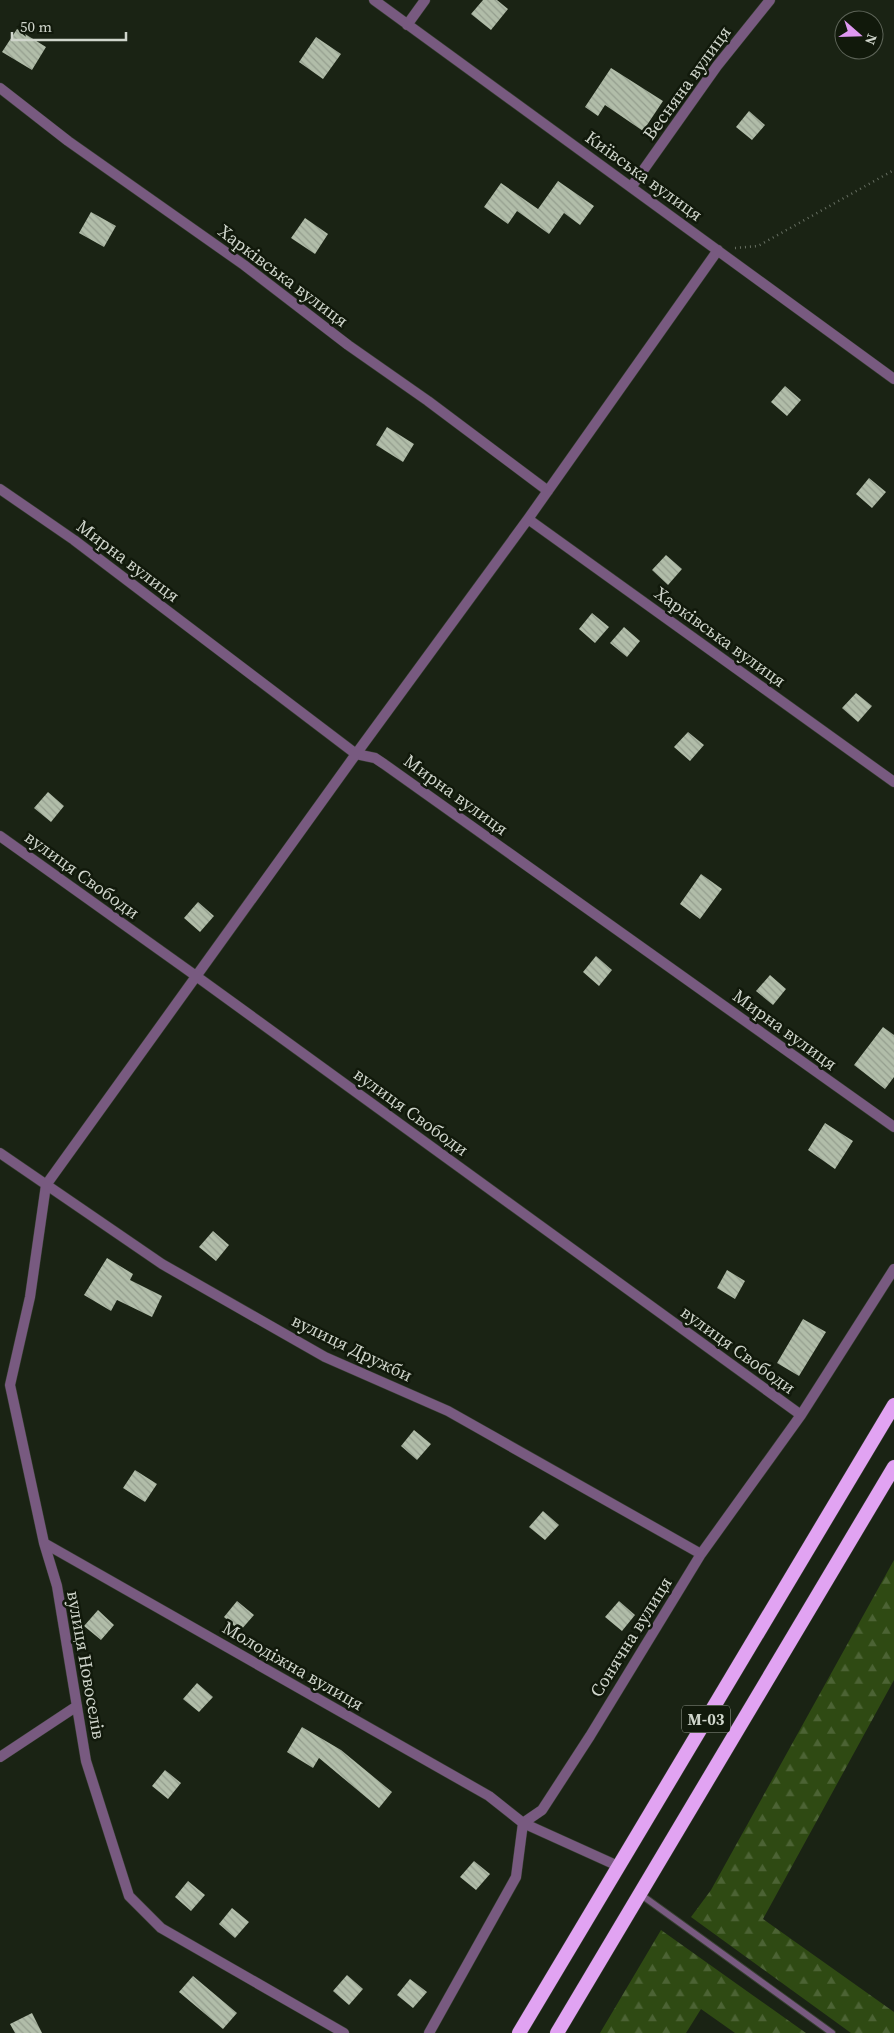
<svg xmlns="http://www.w3.org/2000/svg" width="894" height="2033" viewBox="0 0 894 2033" font-family="'Source Serif 4',serif">
<style>
.forest{fill:url(#forest-firs)}
.building{fill:url(#building-back-hatch)}
.lines{fill:none;stroke-linecap:round;stroke-linejoin:round}
.service-casing{stroke:#373f31;stroke-width:8}
.minor-casing{stroke:#373f31;stroke-width:11}
.trunk-casing{stroke:#373f31;stroke-width:15}
.path{stroke:#676f62;stroke-width:2.5;stroke-dasharray:1 4;stroke-linecap:butt}
.service{stroke:#785a80;stroke-width:6}
.minor{stroke:#785a80;stroke-width:10}
.trunk{stroke:#e1a3f2;stroke-width:14}
.labels{text-anchor:middle;stroke-width:5;stroke-linejoin:round;paint-order:stroke}
.shield{fill:#11190b;stroke:#969d91;stroke-width:1}
.shield-label{font-size:16px;font-weight:bold;fill:#cfd5cb}
.street-label{font-size:18px;fill:#cfd5cb;stroke:#11190b}
</style>
<defs>
<pattern id="forest-firs" width="22" height="20" patternUnits="userSpaceOnUse" patternTransform="scale(1.25)"><rect width="22" height="20" fill="#2f4a13"/><path d="M5 1l3.5 6h-7zM16 11l3.5 6h-7z" fill="#4c6334"/></pattern>
<pattern id="building-back-hatch" width="6" height="6" patternUnits="userSpaceOnUse" patternTransform="scale(1.25)"><rect width="6" height="6" fill="#b1bda9"/><path d="M-1 5l2 2M0 0l6 6M5-1l2 2" fill="none" stroke="#949e8e"/></pattern>
</defs>
<rect width="100%" height="100%" fill="#1a2314"/>
<!-- forest -->
<path class="forest" d="M 894,1560 L 894,1680 L 763,1919 L 894,2012 L 894,2033 L 851,2033 L 691,1917 L 711,1890 Z
M 661,1930 L 806,2033 L 735,2033 L 701,2009 L 686,2033 L 600,2033 Z"/>
<!-- building -->
<path class="building" d="M 483,0 L 497,0 L 508,9 L 491,30 L 471,14 Z
M 17,29 L 46,47 L 32,70 L 2,52 Z
M 316,37 L 341,54 L 323,79 L 299,62 Z
M 611,68 L 663,101 L 643,131 L 605,105 L 598,116 L 585,107 Z
M 749,111 L 765,125 L 752,140 L 736,127 Z
M 558,181 L 594,206 L 580,225 L 564,213 L 549,234 L 517,211 L 508,224 L 484,207 L 501,183 L 538,209 Z
M 91,212 L 116,226 L 104,247 L 79,233 Z
M 305,218 L 328,234 L 315,254 L 291,238 Z
M 785,386 L 801,400 L 787,416 L 771,402 Z
M 387,427 L 414,444 L 403,462 L 376,445 Z
M 869,478 L 886,492 L 872,508 L 856,494 Z
M 666,555 L 682,569 L 668,585 L 652,570 Z
M 592,613 L 609,627 L 595,643 L 579,629 Z
M 624,627 L 640,641 L 627,657 L 610,643 Z
M 856,693 L 872,706 L 858,722 L 842,708 Z
M 688,732 L 704,745 L 690,761 L 674,747 Z
M 48,792 L 64,806 L 51,822 L 34,808 Z
M 701,874 L 722,889 L 700,919 L 680,904 Z
M 198,902 L 214,916 L 200,932 L 184,918 Z
M 596,956 L 612,970 L 599,986 L 583,972 Z
M 770,975 L 786,989 L 773,1005 L 756,991 Z
M 883,1027 L 894,1035 L 894,1077 L 885,1089 L 854,1065 Z
M 825,1123 L 853,1141 L 835,1169 L 808,1150 Z
M 213,1231 L 229,1245 L 216,1261 L 199,1247 Z
M 107,1258 L 133,1274 L 130,1280 L 162,1296 L 152,1317 L 117,1300 L 111,1311 L 84,1295 Z
M 727,1270 L 745,1281 L 735,1299 L 717,1288 Z
M 803,1319 L 826,1332 L 799,1376 L 777,1363 Z
M 414,1430 L 431,1444 L 417,1460 L 401,1446 Z
M 135,1470 L 157,1484 L 145,1502 L 123,1488 Z
M 543,1511 L 559,1525 L 545,1540 L 529,1527 Z
M 237,1601 L 254,1615 L 240,1631 L 224,1617 Z
M 619,1601 L 635,1615 L 622,1631 L 605,1617 Z
M 98,1610 L 114,1625 L 101,1640 L 84,1626 Z
M 197,1683 L 213,1697 L 199,1712 L 183,1699 Z
M 302,1727 L 341,1750 L 392,1792 L 379,1808 L 319,1758 L 313,1768 L 287,1752 Z
M 165,1770 L 181,1783 L 168,1799 L 152,1786 Z
M 474,1861 L 490,1874 L 476,1890 L 460,1877 Z
M 188,1881 L 205,1895 L 191,1911 L 175,1897 Z
M 232,1908 L 249,1922 L 235,1938 L 219,1924 Z
M 347,1975 L 363,1989 L 349,2005 L 333,1991 Z
M 193,1976 L 237,2013 L 223,2029 L 179,1992 Z
M 410,1979 L 427,1992 L 413,2008 L 397,1995 Z
M 32,2013 L 42,2033 L 15,2033 L 10,2024 Z"/>
<g class="lines">
<!-- service casing -->
<g class="service-casing">
<path id="service" d="M 640,1894 L 832,2033"/>
</g>
<!-- minor casing -->
<g class="minor-casing">
<path id="minor" d="M 374,0 L 894,379
M 407,25 L 425,0
M 0,88 L 68,141 L 244,265 L 348,345 L 428,401 L 548,491
M 632,186 L 717,66 L 770,0
M 0,489 L 74,540 L 356,754 L 375,758 L 384,764 L 894,1127
M 528,519 L 894,782
M 0,836 L 196,976 L 801,1415
M 0,1153 L 162,1264 L 325,1357 L 448,1411 L 701,1554
M 44,1543 L 489,1796 L 523,1823 L 618,1866
M 0,1757 L 77,1706
M 344,2033 L 161,1928 L 129,1896 L 86,1761 L 57,1586 L 44,1543 L 10,1385 L 30,1297 L 46,1185 L 356,754 L 528,519 L 718,250
M 429,2033 L 516,1877 L 523,1823 L 542,1810 L 590,1736 L 701,1554 L 801,1415 L 894,1269"/>
</g>
<!-- trunk casing -->
<g class="trunk-casing">
<path id="trunk" d="M 519,2033 L 894,1405
M 557,2033 L 894,1467"/>
</g>
<!-- path -->
<path class="path" d="M 735,248 L 758,246 L 894,170"/>
<!-- service -->
<use href="#service" class="service"/>
<!-- minor -->
<use href="#minor" class="minor"/>
<!-- trunk -->
<use href="#trunk" class="trunk"/>
</g>
<g class="labels">
<!-- shield labels -->
<rect class="shield" x="682" y="1705.5" width="48" height="27" rx="4"/>
<g class="shield-label">
<text x="706" y="1725">М-03</text>
</g>
<!-- street labels -->
<g class="street-label">
<text transform="translate(687 83) rotate(-54)" y="6">Весняна вулиця</text>
<text transform="translate(644 176) rotate(36)" y="6">Київська вулиця</text>
<text transform="translate(283 276) rotate(37)" y="6">Харківська вулиця</text>
<text transform="translate(128 561) rotate(37)" y="6">Мирна вулиця</text>
<text transform="translate(720 637) rotate(36)" y="6">Харківська вулиця</text>
<text transform="translate(456 795) rotate(36)" y="6">Мирна вулиця</text>
<text transform="translate(82 875) rotate(36)" y="6">вулиця Свободи</text>
<text transform="translate(785 1030) rotate(36)" y="6">Мирна вулиця</text>
<text transform="translate(411 1112) rotate(36)" y="6">вулиця Свободи</text>
<text transform="translate(352 1348) rotate(26)" y="6">вулиця Дружби</text>
<text transform="translate(738 1350) rotate(36)" y="6">вулиця Свободи</text>
<text transform="translate(631 1637) rotate(-58)" y="6">Сонячна вулиця</text>
<text transform="translate(86 1665) rotate(80)" y="6">вулиця Новоселів</text>
<text transform="translate(293 1666) rotate(30)" y="6">Молодіжна вулиця</text>
</g>
</g>
<!-- north arrow -->
<g transform="translate(859 35) rotate(110)"><circle r="24" fill="#11190b" stroke="#5d6458"/>
<path d="M0-4L9 19L0 12L-9 19Z" fill="#df98f1"/>
<text y="-8" font-size="14" font-weight="bold" text-anchor="middle" fill="#cfd5cb">N</text>
</g>
<!-- scale -->
<path d="M12 32v8h114v-8" fill="none" stroke="#cfd5cb" stroke-width="2.5"/>
<text x="20" y="32" font-size="15" fill="#cfd5cb" stroke="#11190b" stroke-width="4" paint-order="stroke">50 m</text>
</svg>
